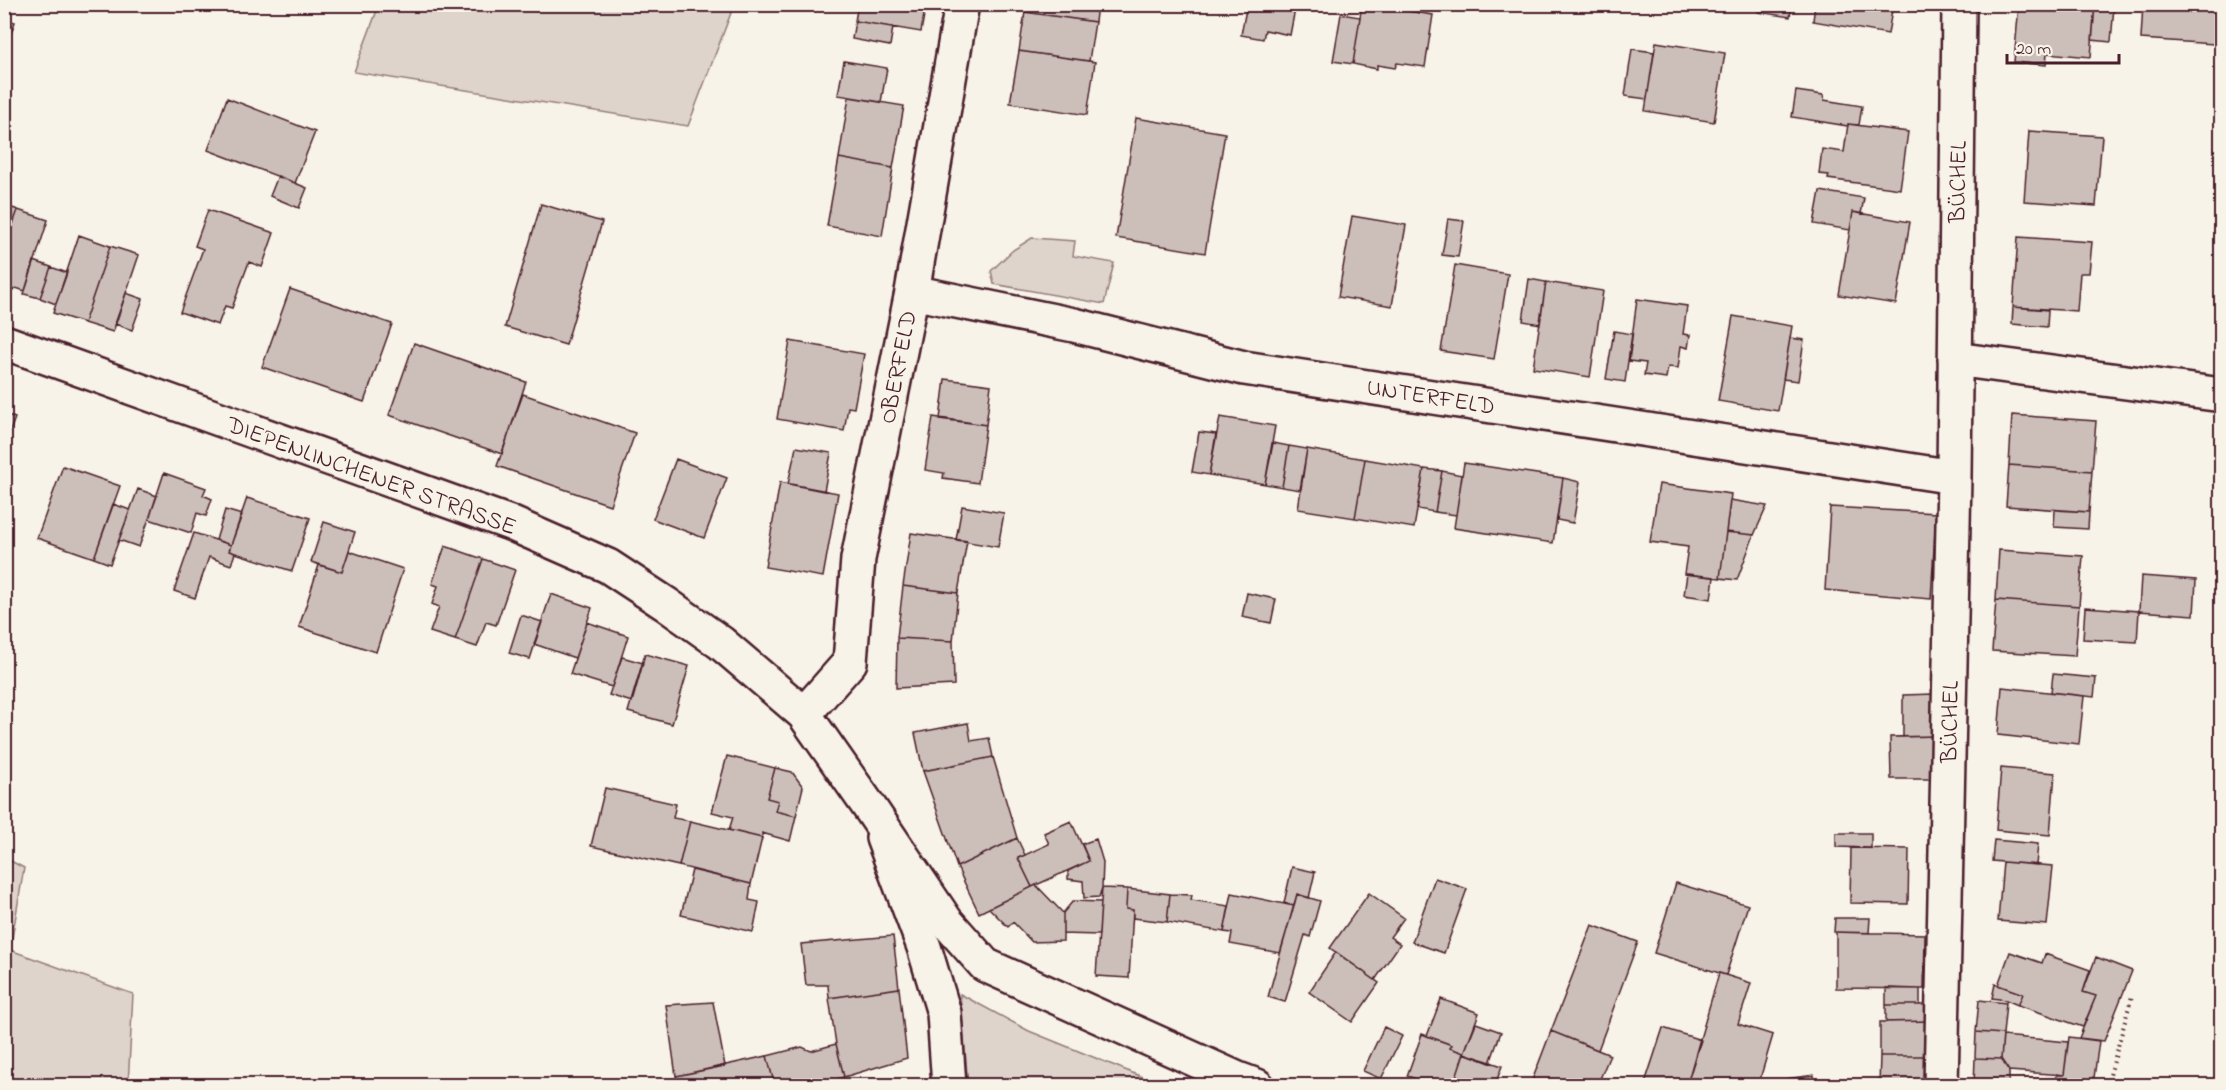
<svg xmlns="http://www.w3.org/2000/svg" width="2226" height="1090" viewBox="0 0 2226 1090" font-family="'Indie Flower',sans-serif">
<style>
.green{fill:#ded4cc;stroke:#947a7c;stroke-width:1.5}
.building{fill:#ccbfb9;stroke:#4a1f2b;stroke-width:1.5}
.lines{fill:none;stroke-linecap:round;stroke-linejoin:round}
.street-casing{stroke:#4a1f2b;stroke-width:38}
.secondary-casing{stroke:#4a1f2b;stroke-width:38}
.path{stroke:#4a1f2b;stroke-width:4;stroke-dasharray:1.5 4.5;stroke-linecap:butt}
.street{stroke:#f7f3e8;stroke-width:33}
.secondary{stroke:#f7f3e8;stroke-width:33}
.labels{text-anchor:middle;stroke-width:4.5;stroke-linejoin:round;paint-order:stroke}
.street-label{font-size:24px;fill:#4a1f2b;stroke:#f7f3e8}
</style>
<rect width="100%" height="100%" fill="#f7f3e8"/>
<filter id="ink" filterUnits="userSpaceOnUse"><feTurbulence type="fractalNoise" baseFrequency=".0167" numOctaves="2"/><feDisplacementMap in="SourceGraphic" scale="12" xChannelSelector="R" yChannelSelector="G"/><feConvolveMatrix kernelMatrix="1 2 1 2 8 2 1 2 1" color-interpolation-filters="sRGB"/></filter>
<g filter="url(#ink)">
<!-- green -->
<path class="green" d="M 379,5 L 379,4 L 734,5 L 688,126 L 354,72 Z
M 1032,238 L 1075,241 L 1073,256 L 1114,263 L 1104,304 L 994,284 L 991,271 L 1013,250 Z
M 5,858 L 24,868 L 10,950 L 133,994 L 128,1085 L 5,1085 Z
M 960,994 L 1029,1031 L 1162,1085 L 968,1085 Z"/>
<!-- building -->
<path class="building" d="M 858,4 L 926,4 L 921,32 L 855,21 Z
M 1026,4 L 1097,4 L 1095,22 L 1025,12 Z
M 1247,4 L 1296,4 L 1290,35 L 1265,30 L 1263,39 L 1241,35 Z
M 1362,4 L 1433,15 L 1425,67 L 1397,63 L 1395,68 L 1377,65 L 1377,69 L 1353,64 Z
M 1760,4 L 1792,4 L 1790,17 L 1758,12 Z
M 1815,4 L 1893,4 L 1888,34 L 1813,21 Z
M 2019,4 L 2095,4 L 2091,57 L 2047,53 L 2046,65 L 2014,62 Z
M 2095,4 L 2114,6 L 2111,42 L 2092,40 Z
M 2143,4 L 2217,4 L 2214,44 L 2141,39 Z
M 1025,12 L 1095,22 L 1089,61 L 1019,51 Z
M 2216,12 L 2222,12 L 2222,44 L 2214,44 Z
M 1341,14 L 1360,17 L 1353,64 L 1333,61 Z
M 4,19 L 15,22 L 4,52 Z
M 855,21 L 893,27 L 890,46 L 852,39 Z
M 1656,42 L 1725,53 L 1714,122 L 1645,111 Z
M 1632,49 L 1654,52 L 1647,99 L 1625,96 Z
M 1019,51 L 1095,62 L 1087,115 L 1010,103 Z
M 844,61 L 887,68 L 881,102 L 838,95 Z
M 1796,91 L 1823,95 L 1824,100 L 1862,106 L 1859,125 L 1848,124 L 1848,126 L 1792,117 Z
M 849,97 L 904,106 L 893,168 L 839,158 Z
M 227,98 L 315,132 L 295,183 L 208,150 Z
M 1136,118 L 1225,133 L 1205,253 L 1116,238 Z
M 1848,124 L 1908,132 L 1900,189 L 1828,179 L 1829,175 L 1819,174 L 1822,149 L 1844,152 Z
M 2029,131 L 2102,136 L 2096,206 L 2024,201 Z
M 839,158 L 893,168 L 882,236 L 827,226 Z
M 278,176 L 307,188 L 299,208 L 270,196 Z
M 1820,191 L 1864,198 L 1861,214 L 1853,212 L 1850,230 L 1814,224 Z
M 541,204 L 602,222 L 566,345 L 505,327 Z
M 4,205 L 18,210 L 4,249 Z
M 18,210 L 48,220 L 25,291 L 16,288 L 7,294 L 4,293 L 4,249 Z
M 208,210 L 274,233 L 262,267 L 249,262 L 232,308 L 225,306 L 218,325 L 180,312 L 203,249 L 195,246 Z
M 1853,212 L 1910,222 L 1896,304 L 1839,295 Z
M 1352,216 L 1406,225 L 1392,306 L 1338,297 Z
M 1448,219 L 1464,221 L 1458,257 L 1442,255 Z
M 79,235 L 110,246 L 84,323 L 53,313 Z
M 2018,237 L 2092,242 L 2089,273 L 2080,273 L 2077,311 L 2013,307 Z
M 110,246 L 139,255 L 113,332 L 84,323 Z
M 34,261 L 51,267 L 40,298 L 24,294 Z
M 1455,265 L 1508,274 L 1494,359 L 1441,351 Z
M 51,267 L 67,273 L 56,304 L 40,298 Z
M 1529,279 L 1546,282 L 1540,324 L 1523,321 Z
M 1546,282 L 1603,291 L 1590,377 L 1533,368 Z
M 290,289 L 392,324 L 364,402 L 262,367 Z
M 126,293 L 143,299 L 132,330 L 115,324 Z
M 1637,299 L 1687,306 L 1683,334 L 1690,335 L 1688,348 L 1681,346 L 1678,368 L 1668,367 L 1666,378 L 1644,375 L 1646,363 L 1629,361 Z
M 2013,307 L 2048,310 L 2047,327 L 2012,324 Z
M 1733,316 L 1792,326 L 1778,411 L 1718,401 Z
M 1614,331 L 1632,334 L 1625,382 L 1606,379 Z
M 1790,338 L 1804,340 L 1798,381 L 1783,379 Z
M 790,341 L 864,354 L 854,408 L 848,407 L 844,431 L 777,419 Z
M 414,343 L 526,382 L 502,454 L 389,415 Z
M 945,379 L 991,385 L 986,425 L 940,419 Z
M 523,394 L 635,433 L 610,505 L 497,466 Z
M 4,414 L 15,418 L 4,447 Z
M 2012,415 L 2096,421 L 2092,471 L 2009,465 Z
M 933,417 L 986,425 L 978,483 L 943,478 L 944,473 L 925,470 Z
M 1220,417 L 1275,426 L 1265,484 L 1209,475 Z
M 1199,432 L 1216,434 L 1209,475 L 1192,472 Z
M 1273,443 L 1289,446 L 1282,487 L 1265,484 Z
M 1289,446 L 1307,449 L 1300,490 L 1282,487 Z
M 796,447 L 831,453 L 824,491 L 788,484 Z
M 1307,449 L 1365,459 L 1355,518 L 1298,509 Z
M 676,459 L 727,478 L 704,538 L 653,519 Z
M 1365,459 L 1424,469 L 1414,528 L 1355,518 Z
M 1464,463 L 1563,478 L 1553,543 L 1454,528 Z
M 2009,465 L 2092,471 L 2089,512 L 2006,506 Z
M 63,466 L 120,486 L 94,558 L 37,538 Z
M 1424,469 L 1442,471 L 1435,512 L 1417,509 Z
M 1442,471 L 1462,475 L 1456,515 L 1435,512 Z
M 164,473 L 206,488 L 203,495 L 212,499 L 206,516 L 197,513 L 191,533 L 149,519 Z
M 1563,478 L 1580,482 L 1573,523 L 1557,520 Z
M 780,482 L 838,493 L 823,577 L 765,567 Z
M 1659,484 L 1731,494 L 1720,578 L 1684,574 L 1688,547 L 1650,542 Z
M 138,489 L 157,496 L 139,547 L 119,540 Z
M 247,498 L 310,518 L 292,571 L 229,551 Z
M 1730,500 L 1767,506 L 1754,535 L 1726,532 Z
M 113,504 L 130,510 L 110,564 L 94,558 Z
M 962,506 L 1004,513 L 998,547 L 956,540 Z
M 1830,507 L 1936,513 L 1931,599 L 1825,590 Z
M 225,510 L 242,515 L 231,545 L 216,540 Z
M 2055,510 L 2089,512 L 2088,529 L 2054,527 Z
M 324,522 L 355,532 L 342,572 L 311,562 Z
M 1726,532 L 1754,535 L 1737,580 L 1720,578 Z
M 194,533 L 231,545 L 229,551 L 235,553 L 231,565 L 209,557 L 195,598 L 174,591 Z
M 911,533 L 967,541 L 958,593 L 903,586 Z
M 445,546 L 483,559 L 455,640 L 430,632 L 439,607 L 432,604 L 438,586 L 432,584 Z
M 1999,550 L 2083,556 L 2079,606 L 1996,600 Z
M 349,551 L 403,569 L 376,652 L 299,627 L 319,565 L 342,572 Z
M 483,559 L 515,570 L 496,625 L 486,622 L 477,647 L 455,640 Z
M 1687,574 L 1714,577 L 1711,599 L 1684,595 Z
M 2141,576 L 2196,580 L 2194,615 L 2139,611 Z
M 903,586 L 958,593 L 953,641 L 897,638 Z
M 1247,593 L 1276,599 L 1271,623 L 1242,617 Z
M 551,594 L 592,608 L 575,658 L 534,644 Z
M 1996,600 L 2079,606 L 2075,656 L 1992,651 Z
M 2085,607 L 2139,611 L 2137,642 L 2083,639 Z
M 521,615 L 542,622 L 530,659 L 509,653 Z
M 587,622 L 628,636 L 612,687 L 570,674 Z
M 897,638 L 953,641 L 954,685 L 896,688 Z
M 645,654 L 689,666 L 672,724 L 628,712 Z
M 622,657 L 643,663 L 632,702 L 609,695 Z
M 2053,674 L 2096,678 L 2094,697 L 2051,692 Z
M 2002,687 L 2084,696 L 2079,744 L 1998,735 Z
M 1934,694 L 1935,736 L 1903,737 L 1903,695 Z
M 968,723 L 971,741 L 989,738 L 993,757 L 923,771 L 915,733 Z
M 1935,736 L 1936,779 L 1891,779 L 1890,737 Z
M 727,756 L 775,768 L 767,798 L 778,801 L 775,811 L 796,816 L 790,841 L 762,833 L 762,838 L 729,830 L 733,817 L 712,812 Z
M 993,757 L 1017,838 L 957,867 L 923,771 Z
M 775,768 L 792,772 L 803,787 L 796,816 L 775,811 L 778,801 L 767,798 Z
M 2001,768 L 2055,773 L 2050,835 L 1996,830 Z
M 605,788 L 676,804 L 673,818 L 690,821 L 679,866 L 591,846 Z
M 690,821 L 762,838 L 751,884 L 679,866 Z
M 1071,821 L 1089,861 L 1032,887 L 1018,858 L 1049,844 L 1044,833 Z
M 1836,833 L 1871,833 L 1871,848 L 1836,847 Z
M 1017,838 L 1025,855 L 1018,858 L 1032,887 L 979,913 L 957,867 Z
M 1096,839 L 1103,862 L 1102,888 L 1099,897 L 1084,898 L 1083,881 L 1068,879 L 1068,871 L 1089,861 L 1082,844 Z
M 1994,840 L 2038,844 L 2036,865 L 1992,861 Z
M 1851,848 L 1909,849 L 1908,904 L 1850,903 Z
M 2003,862 L 2053,866 L 2047,925 L 1998,921 Z
M 1292,867 L 1315,872 L 1309,898 L 1297,894 L 1294,906 L 1284,903 Z
M 692,870 L 751,884 L 749,900 L 759,902 L 753,932 L 681,915 Z
M 1435,878 L 1467,889 L 1444,953 L 1412,942 Z
M 1676,883 L 1748,905 L 1726,975 L 1654,953 Z
M 1036,885 L 1063,913 L 1063,941 L 1032,942 L 1013,922 L 1008,927 L 989,908 Z
M 1102,888 L 1127,889 L 1126,909 L 1133,910 L 1129,978 L 1096,976 Z
M 1127,889 L 1170,894 L 1167,922 L 1133,918 L 1133,910 L 1126,909 Z
M 1232,893 L 1294,906 L 1280,953 L 1230,944 L 1232,933 L 1224,932 Z
M 1369,893 L 1404,918 L 1390,937 L 1400,944 L 1375,980 L 1330,948 Z
M 1170,894 L 1192,895 L 1191,900 L 1229,906 L 1224,932 L 1167,922 Z
M 1297,894 L 1320,901 L 1310,937 L 1305,935 L 1285,1002 L 1268,997 Z
M 1073,901 L 1101,902 L 1099,935 L 1063,934 L 1063,913 Z
M 1835,918 L 1870,918 L 1869,933 L 1834,932 Z
M 1592,925 L 1638,942 L 1598,1050 L 1551,1031 Z
M 1836,932 L 1925,934 L 1924,989 L 1836,988 Z
M 893,936 L 899,988 L 829,998 L 828,985 L 806,985 L 801,944 Z
M 1336,952 L 1379,983 L 1352,1022 L 1309,992 Z
M 2010,952 L 2042,963 L 2045,954 L 2090,970 L 2083,992 L 2096,996 L 2083,1027 L 2018,1005 L 2023,994 L 1998,985 Z
M 2096,957 L 2132,971 L 2104,1041 L 2079,1038 L 2096,996 L 2083,992 Z
M 1719,973 L 1751,983 L 1738,1024 L 1773,1035 L 1758,1086 L 1721,1086 L 1705,1081 L 1704,1086 L 1687,1084 Z
M 1995,984 L 2023,994 L 2018,1005 L 2006,1000 L 1992,998 Z
M 899,988 L 907,1058 L 844,1077 L 836,1044 L 829,998 Z
M 1886,988 L 1920,989 L 1920,1005 L 1886,1005 Z
M 1441,999 L 1479,1013 L 1464,1053 L 1450,1048 L 1452,1045 L 1427,1036 Z
M 1979,1000 L 2006,1003 L 2003,1034 L 1976,1032 Z
M 713,1002 L 725,1066 L 676,1076 L 666,1005 Z
M 1886,1005 L 1931,1005 L 1932,1021 L 1886,1022 Z
M 1932,1021 L 1933,1056 L 1880,1056 L 1880,1022 Z
M 1476,1023 L 1501,1032 L 1490,1063 L 1464,1053 Z
M 1384,1027 L 1402,1036 L 1381,1079 L 1363,1071 Z
M 1663,1028 L 1701,1040 L 1687,1084 L 1692,1086 L 1644,1086 Z
M 1551,1031 L 1610,1055 L 1597,1086 L 1530,1086 Z
M 1976,1032 L 2003,1034 L 2001,1059 L 1975,1058 Z
M 1422,1034 L 1452,1045 L 1450,1048 L 1464,1053 L 1453,1086 L 1418,1086 L 1420,1080 L 1407,1076 Z
M 2003,1036 L 2068,1042 L 2064,1075 L 2009,1071 L 2001,1059 Z
M 2069,1037 L 2099,1041 L 2093,1085 L 2055,1086 L 2057,1074 L 2064,1075 Z
M 836,1044 L 844,1077 L 830,1081 L 832,1086 L 787,1086 L 786,1080 L 774,1083 L 767,1056 L 802,1047 L 811,1051 Z
M 1464,1053 L 1502,1066 L 1495,1085 L 1497,1086 L 1453,1086 Z
M 767,1056 L 774,1083 L 786,1080 L 787,1086 L 677,1086 L 676,1076 Z
M 1880,1056 L 1933,1056 L 1934,1086 L 1879,1086 Z
M 1975,1058 L 2001,1059 L 2009,1071 L 2009,1086 L 1974,1086 Z
M 1814,1075 L 1815,1086 L 1787,1086 L 1786,1079 Z"/>
<g class="lines">
<!-- street casing -->
<g class="street-casing">
<path id="street" d="M 912,292 L 1074,325 L 1244,368 L 1954,477
M 1955,359 L 2222,395
M 804,714 L 850,662 L 858,559 L 912,292 L 962,4
M 883,838 L 924,947 L 944,1013 L 949,1086
M 1941,1086 L 1954,477 L 1959,4"/>
</g>
<!-- secondary casing -->
<g class="secondary-casing">
<path id="secondary" d="M 4,342 L 510,523 L 608,566 L 666,604 L 721,643 L 804,714 L 872,811 L 946,921 L 985,965 L 1238,1079 L 1257,1086"/>
</g>
<!-- path -->
<path class="path" d="M 2107,1086 L 2132,996"/>
<!-- street -->
<use href="#street" class="street"/>
<!-- secondary -->
<use href="#secondary" class="secondary"/>
</g>
</g>
<g class="labels">
<!-- street labels -->
<g class="street-label">
<text transform="translate(1957 182) rotate(-89)" y="8">BÜCHEL</text>
<text transform="translate(897 367) rotate(-79)" y="8">OBERFELD</text>
<text transform="translate(1431 396) rotate(9)" y="8">UNTERFELD</text>
<text transform="translate(372 475) rotate(20)" y="8">DIEPENLINCHENER STRASSE</text>
<text transform="translate(1949 722) rotate(-89)" y="8">BÜCHEL</text>
</g>
</g>
<!-- margin -->
<rect width="2226" height="1090" fill="none" stroke="#f7f3e8" stroke-width="24"/>
<rect x="12" y="12" width="2202" height="1066" fill="none" stroke="#4a1f2b" stroke-width="2" filter="url(#ink)"/>
<!-- scale -->
<path d="M2007 54v9h112v-9" fill="none" stroke="#4a1f2b" stroke-width="3"/>
<text x="2016" y="54" font-size="18" fill="#4a1f2b" stroke="#f7f3e8" stroke-width="4.5" paint-order="stroke">20 m</text>
</svg>
